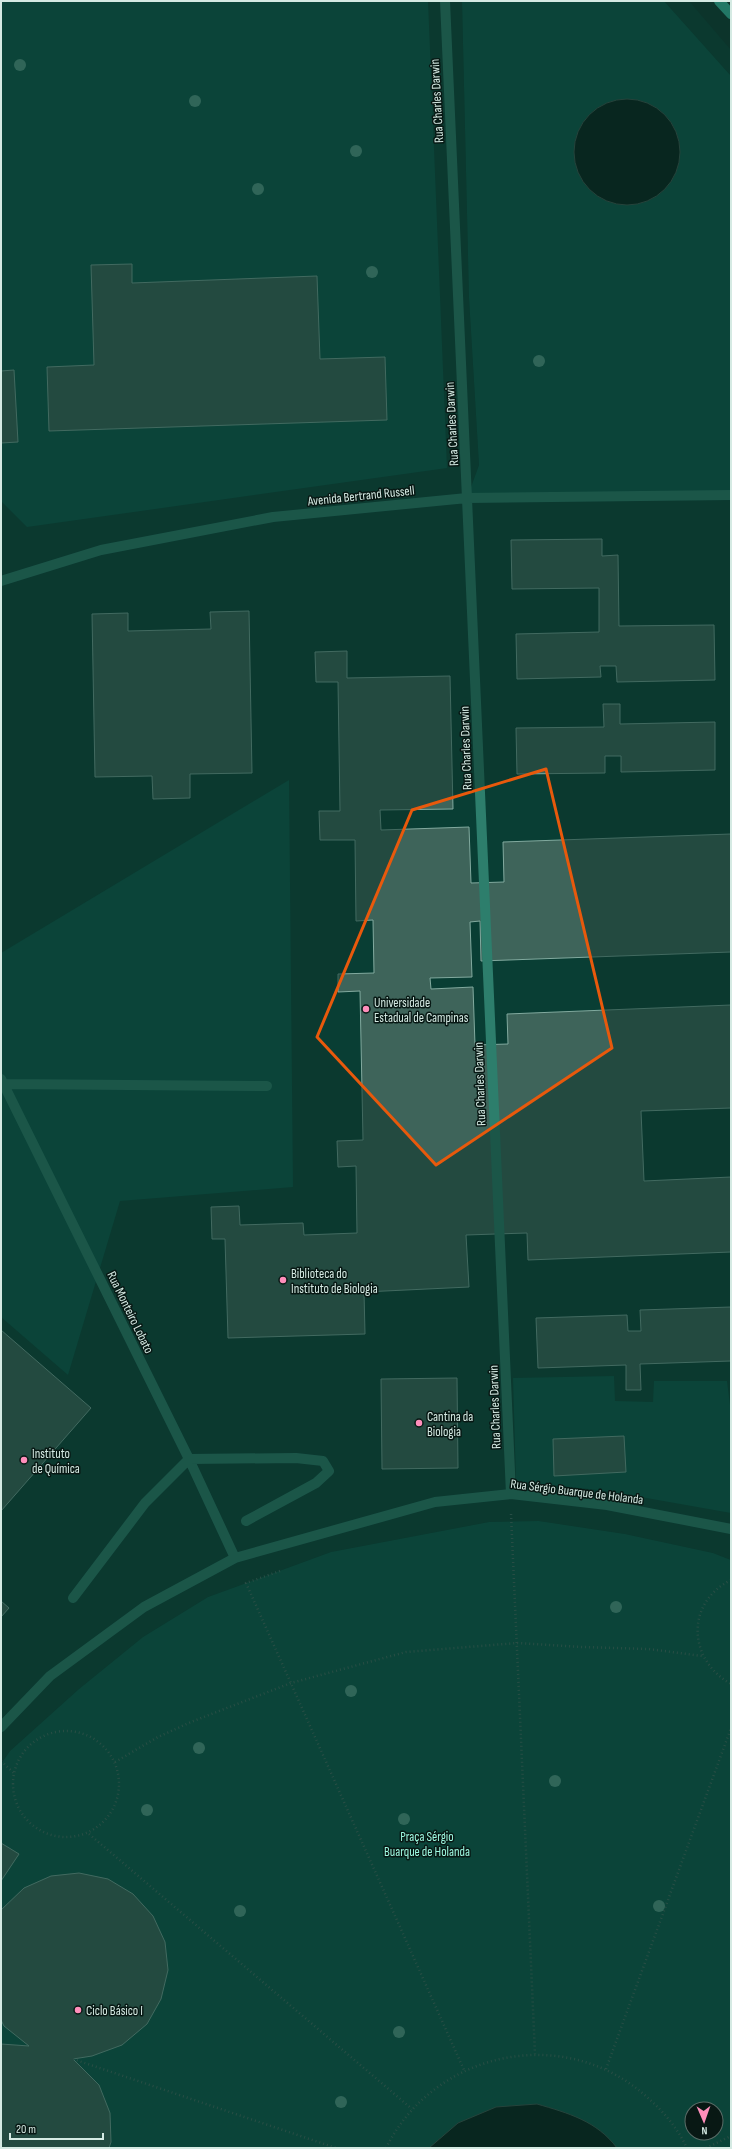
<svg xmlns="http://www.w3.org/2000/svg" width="732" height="2149" viewBox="0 0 732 2149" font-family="'Sofia Sans Condensed',sans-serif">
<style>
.built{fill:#093e34}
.green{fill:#095749;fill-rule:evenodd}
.water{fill:#041510;stroke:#43554f}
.building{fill:#3e645a;stroke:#82aa9f}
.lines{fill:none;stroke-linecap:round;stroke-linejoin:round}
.path{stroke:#4a6c64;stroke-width:2.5;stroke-dasharray:1 3;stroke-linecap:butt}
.minor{stroke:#2d7e6c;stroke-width:10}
.major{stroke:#3ccbad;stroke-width:10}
.tree{fill:#5ca08f}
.marked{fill:none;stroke:#e8590c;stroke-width:3;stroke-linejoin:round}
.poi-dot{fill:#ff8ebb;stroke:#081814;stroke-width:1.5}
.labels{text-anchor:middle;stroke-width:3;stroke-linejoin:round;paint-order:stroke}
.street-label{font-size:13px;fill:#d5eae3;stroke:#081814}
.poi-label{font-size:13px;fill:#d5eae3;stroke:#081814;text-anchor:start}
.park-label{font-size:13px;fill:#9ef9e1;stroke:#081814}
</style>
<rect width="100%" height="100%" fill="#0c342b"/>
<!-- built -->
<path class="built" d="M 1,1 L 462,1 L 469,298 L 479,465 L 467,498 L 731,495 L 731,1560 L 713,1553 L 625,1534 L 539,1521 L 489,1522 L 331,1552 L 208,1597 L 143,1637 L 79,1689 L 10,1751 L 1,1764 Z
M 664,1 L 689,1 L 731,50 L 731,76 Z"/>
<!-- green -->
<path class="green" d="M 1,1 L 428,1 L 447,468 L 27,527 L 1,501 Z
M 462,1 L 664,1 L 731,76 L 731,495 L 467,498 L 479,465 L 469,298 Z
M 289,780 L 293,1187 L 120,1201 L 68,1375 L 1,1317 L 1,953 Z
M 614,1376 L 615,1401 L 653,1402 L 654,1381 L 727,1381 L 731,1413 L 731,1513 L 607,1491 L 516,1481 L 513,1378 Z
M 539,1521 L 625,1534 L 713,1553 L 731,1560 L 731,2148 L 1,2148 L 1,1764 L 10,1751 L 79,1689 L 143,1637 L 208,1597 L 331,1552 L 489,1522 ZM 692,2109 L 716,2109 L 716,2133 L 692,2133 Z"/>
<!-- water -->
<path class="water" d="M574 152a53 53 0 1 1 106 0a53 53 0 1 1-106 0Z
M 537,2104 C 568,2113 597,2121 617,2148 L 429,2148 L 458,2123 L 496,2107 Z"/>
<!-- building -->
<path class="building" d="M 132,264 L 132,283 L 317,276 L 320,359 L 385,357 L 387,420 L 49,431 L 47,367 L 94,365 L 91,265 Z
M 14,370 L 18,442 L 1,443 L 1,371 Z
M 602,539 L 602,556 L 618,555 L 619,626 L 714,625 L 715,680 L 617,682 L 616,666 L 600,666 L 601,677 L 517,679 L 516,634 L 599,632 L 599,588 L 512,589 L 511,540 Z
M 249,611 L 252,773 L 190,774 L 190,798 L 153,799 L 152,776 L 95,777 L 92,614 L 128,613 L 128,631 L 211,629 L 210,612 Z
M 347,651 L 347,678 L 450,676 L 453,809 L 380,810 L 381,830 L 469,827 L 471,883 L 504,882 L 503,842 L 731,834 L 731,952 L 481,961 L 480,921 L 470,922 L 472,977 L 430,978 L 431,989 L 473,987 L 475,1045 L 508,1044 L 507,1014 L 731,1005 L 731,1108 L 641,1111 L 644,1181 L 731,1177 L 731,1252 L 528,1260 L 527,1233 L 466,1235 L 469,1287 L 364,1292 L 365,1334 L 228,1338 L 225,1239 L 212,1239 L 211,1207 L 239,1206 L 240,1225 L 303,1223 L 304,1235 L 357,1233 L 356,1166 L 338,1167 L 337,1141 L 363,1140 L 360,991 L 338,992 L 338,974 L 374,973 L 373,920 L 356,921 L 355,840 L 320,840 L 319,811 L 340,811 L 338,682 L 316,682 L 315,652 Z
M 603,704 L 620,704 L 620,724 L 715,722 L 715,770 L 621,772 L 621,756 L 605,756 L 605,773 L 517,774 L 516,728 L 604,727 Z
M 731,1307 L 731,1361 L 640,1364 L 641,1390 L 626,1390 L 626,1365 L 538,1368 L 536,1318 L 627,1315 L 628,1331 L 641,1331 L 640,1310 Z
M 1,1330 L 91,1408 L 1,1511 Z
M 457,1378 L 458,1468 L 382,1469 L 381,1379 Z
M 624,1436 L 626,1472 L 554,1476 L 553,1439 Z
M 1,1601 L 9,1608 L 1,1617 Z
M 1,1843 L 19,1854 L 1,1881 Z
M 79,1873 L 108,1879 L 133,1894 L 153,1916 L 165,1942 L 168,1970 L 161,1999 L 147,2024 L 122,2045 L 92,2056 L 73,2059 L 99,2085 L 110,2113 L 111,2142 L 109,2148 L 1,2148 L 1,2044 L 29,2046 L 4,2026 L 1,2020 L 1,1910 L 24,1888 L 51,1876 Z"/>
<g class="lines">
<!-- path -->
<path class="path" d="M 511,1514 L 535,2054
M 280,1571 L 246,1583 L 464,2070
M 731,1580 C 685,1603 688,1660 731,1684
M13 1784a53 53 0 1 1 106 0a53 53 0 1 1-106 0Z
M 1,1761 L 14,1773
M 115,1762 L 158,1737 L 191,1722 L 291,1683 L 406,1652 L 517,1643 L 583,1647 L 649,1649 L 702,1656
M 89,1834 L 412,2109
M 73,2059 L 336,2148
M 606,2069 L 731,1728
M 386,2148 C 435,2050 566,2023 648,2098 C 664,2112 678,2129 687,2148
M 706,2148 L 731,2136"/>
<!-- minor -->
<path class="minor" d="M 445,1 L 511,1494
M 1,581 L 101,550 L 273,517 L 467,498 L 731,495
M 1,1079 L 189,1459 L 235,1558
M 3,1084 L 267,1086
M 73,1598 L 145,1503 L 189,1459 L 296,1458 L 323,1461 L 329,1471 L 316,1483 L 246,1521
M 1,1727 L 50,1676 L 144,1607 L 235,1558 L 435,1502 L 511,1494 L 607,1505 L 731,1529"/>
<!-- major -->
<path class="major" d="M 719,1 L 731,14"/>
</g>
<!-- trees -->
<g class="tree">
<circle cx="20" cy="65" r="6"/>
<circle cx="195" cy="101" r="6"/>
<circle cx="356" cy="151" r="6"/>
<circle cx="258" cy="189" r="6"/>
<circle cx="372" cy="272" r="6"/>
<circle cx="539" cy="361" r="6"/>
<circle cx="616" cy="1607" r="6"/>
<circle cx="351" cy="1691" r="6"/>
<circle cx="199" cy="1748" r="6"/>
<circle cx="555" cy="1781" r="6"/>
<circle cx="147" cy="1810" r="6"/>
<circle cx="404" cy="1819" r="6"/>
<circle cx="659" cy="1906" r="6"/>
<circle cx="240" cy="1911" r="6"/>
<circle cx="399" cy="2032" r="6"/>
<circle cx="341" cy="2102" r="6"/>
</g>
<!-- marked area -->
<path d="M0 0H732V2149H0ZM 546,769 L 612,1048 L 436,1165 L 317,1037 L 412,810 Z" fill="#0c342b" fill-opacity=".55" fill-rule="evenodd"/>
<path class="marked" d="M 546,769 L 612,1048 L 436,1165 L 317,1037 L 412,810 Z"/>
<!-- markers -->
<g class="poi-dot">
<circle cx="366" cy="1009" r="4"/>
<circle cx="283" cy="1280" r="4"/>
<circle cx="419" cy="1423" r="4"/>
<circle cx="24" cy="1460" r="4"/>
<circle cx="78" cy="2010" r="4"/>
</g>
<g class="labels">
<!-- street labels -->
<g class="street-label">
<text transform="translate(436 101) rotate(-93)" y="5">Rua Charles Darwin</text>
<text transform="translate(451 424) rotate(-93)" y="5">Rua Charles Darwin</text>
<text transform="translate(361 495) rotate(-6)" y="5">Avenida Bertrand Russell</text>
<text transform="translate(465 748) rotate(-92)" y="5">Rua Charles Darwin</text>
<text transform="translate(479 1084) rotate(-92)" y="5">Rua Charles Darwin</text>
<text transform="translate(131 1312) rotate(64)" y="5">Rua Monteiro Lobato</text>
<text transform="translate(494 1407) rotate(-92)" y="5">Rua Charles Darwin</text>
<text transform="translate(577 1491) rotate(7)" y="5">Rua Sérgio Buarque de Holanda</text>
</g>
<!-- poi labels -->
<g class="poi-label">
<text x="374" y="1007">Universidade<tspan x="374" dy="15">Estadual de Campinas</tspan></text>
<text x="291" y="1278">Biblioteca do<tspan x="291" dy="15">Instituto de Biologia</tspan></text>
<text x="427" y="1421">Cantina da<tspan x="427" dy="15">Biologia</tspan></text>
<text x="32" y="1458">Instituto<tspan x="32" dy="15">de Química</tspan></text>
<text x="86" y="2015">Ciclo Básico I</text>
</g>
<!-- park labels -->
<g class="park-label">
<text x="427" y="1841">Praça Sérgio<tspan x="427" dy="15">Buarque de Holanda</tspan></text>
</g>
</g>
<!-- border -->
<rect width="732" height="2149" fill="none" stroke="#d5eae3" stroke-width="4"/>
<!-- north arrow -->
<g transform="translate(704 2121) rotate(178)"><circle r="19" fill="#081814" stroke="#5a6c67"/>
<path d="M0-3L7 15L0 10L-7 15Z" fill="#ff8ebb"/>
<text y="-6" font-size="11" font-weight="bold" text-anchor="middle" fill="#d5eae3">N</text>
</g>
<!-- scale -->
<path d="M10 2133v6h93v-6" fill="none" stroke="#d5eae3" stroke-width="2"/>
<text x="16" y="2133" font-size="12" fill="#d5eae3" stroke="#081814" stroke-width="3" paint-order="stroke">20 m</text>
</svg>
